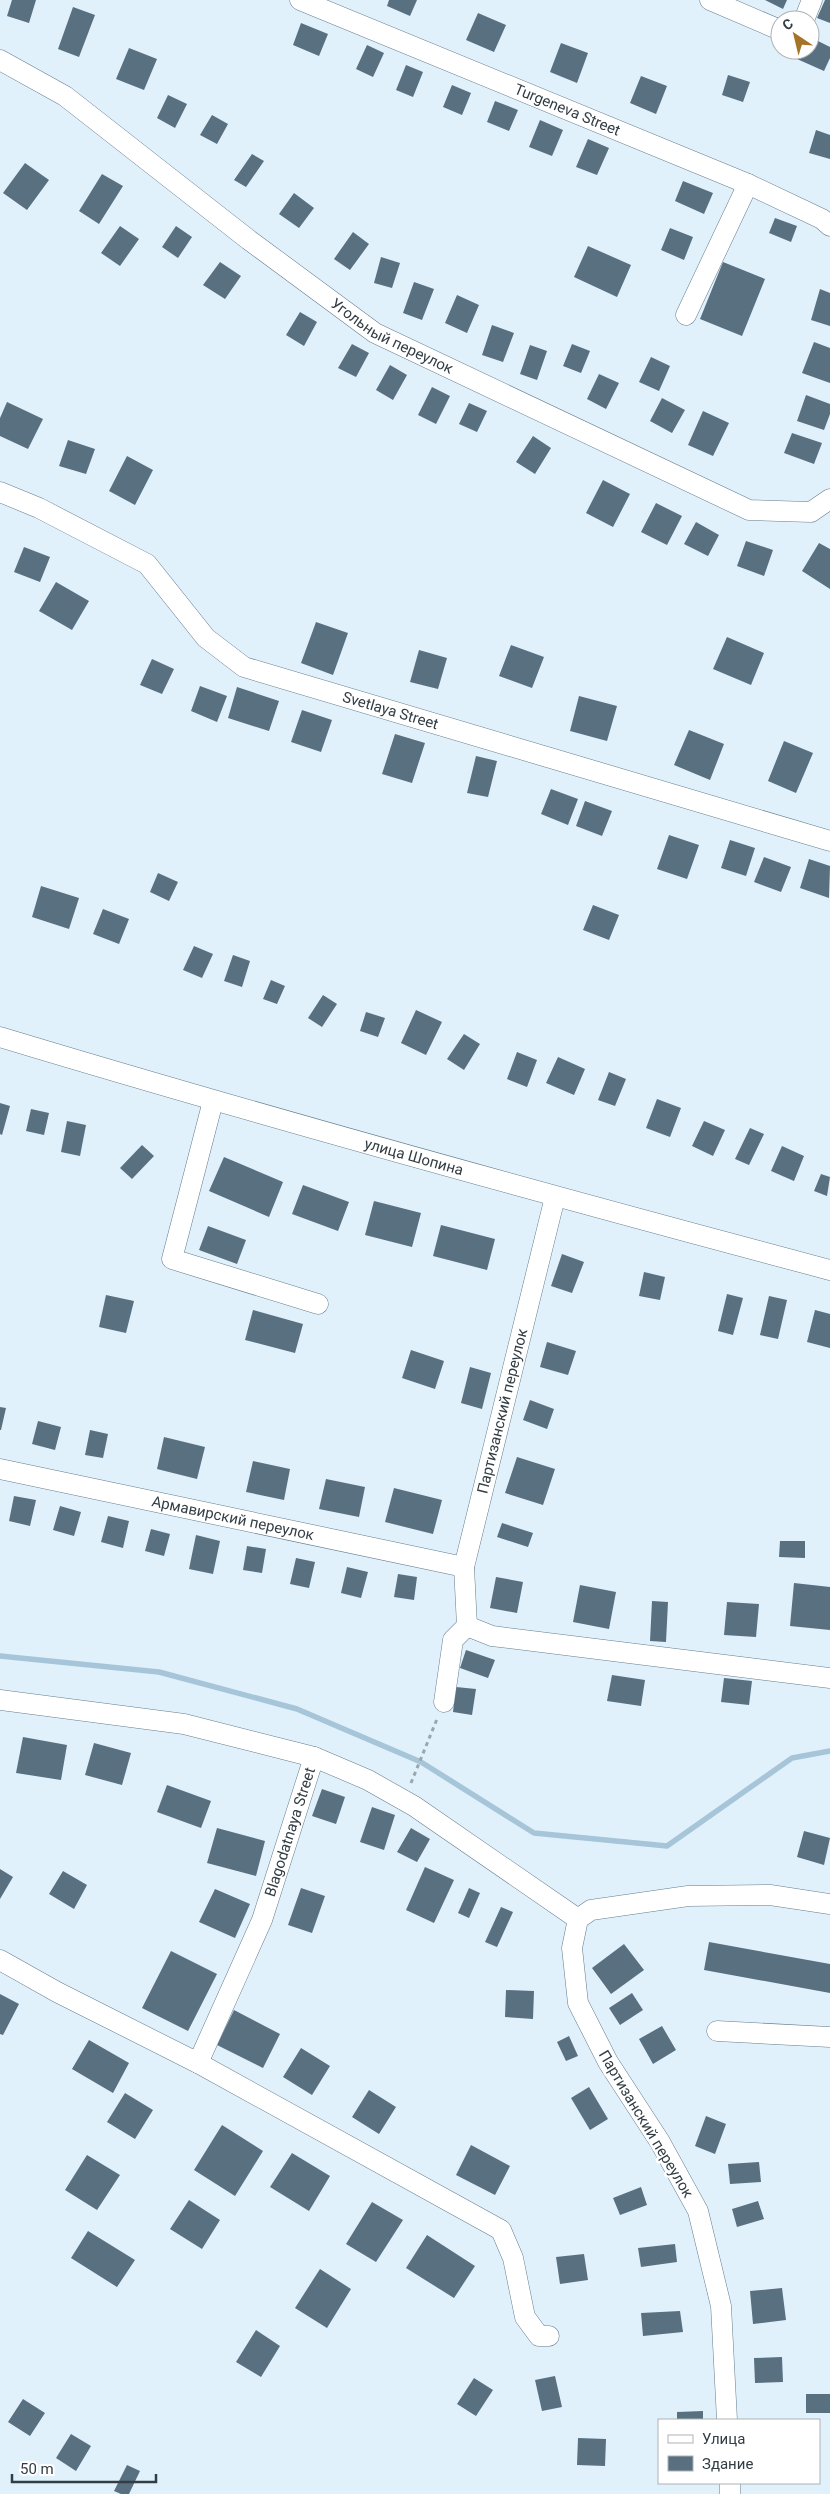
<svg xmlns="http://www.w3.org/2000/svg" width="830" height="2494" viewBox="0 0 830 2494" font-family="Roboto,sans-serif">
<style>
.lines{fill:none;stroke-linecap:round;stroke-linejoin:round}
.stream{stroke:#a7c5d8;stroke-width:5.5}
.building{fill:#587080}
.minor-casing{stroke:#657d8d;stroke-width:21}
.path{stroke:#99a7b1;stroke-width:3;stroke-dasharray:4 4;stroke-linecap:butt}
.minor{stroke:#fff;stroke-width:20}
.labels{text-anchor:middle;stroke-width:5;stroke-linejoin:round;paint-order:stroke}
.street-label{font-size:15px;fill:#323d44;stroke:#fff}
</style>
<rect width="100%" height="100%" fill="#e1f1fc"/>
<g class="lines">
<!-- stream -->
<path class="stream" d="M 0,1656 L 159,1672 L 297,1709 L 421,1762 L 534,1833 L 667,1846 L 792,1758 L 830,1751"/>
</g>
<!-- building -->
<path class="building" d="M 12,0 L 36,0 L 29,23 L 7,16 Z
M 389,0 L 417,0 L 410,16 L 387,6 Z
M 765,0 L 787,0 L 783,9 Z
M 825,0 L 830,0 L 830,23 L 817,18 Z
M 73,7 L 95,15 L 79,57 L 58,49 Z
M 478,13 L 506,25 L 494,52 L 466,40 Z
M 301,23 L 328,34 L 319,56 L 293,45 Z
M 810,37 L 830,47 L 830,58 L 824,71 L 797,59 L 801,50 L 810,50 Z
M 561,43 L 588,53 L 577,83 L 550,72 Z
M 367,45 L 384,53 L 373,77 L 356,69 Z
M 129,48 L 157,59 L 144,90 L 116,79 Z
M 406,65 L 423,72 L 413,97 L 396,90 Z
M 728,75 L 750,82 L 743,102 L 722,95 Z
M 641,76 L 667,86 L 656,114 L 630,103 Z
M 452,85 L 471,93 L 462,115 L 443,107 Z
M 168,95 L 187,104 L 175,128 L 157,118 Z
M 495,101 L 518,110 L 509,131 L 487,122 Z
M 212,115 L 228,124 L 217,144 L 200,135 Z
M 540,120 L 563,130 L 552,156 L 529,147 Z
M 816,130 L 830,135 L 830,159 L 809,153 Z
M 588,139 L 609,148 L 597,175 L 576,167 Z
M 252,154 L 264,161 L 246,187 L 234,180 Z
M 25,163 L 49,180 L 27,210 L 3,193 Z
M 102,174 L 123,186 L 99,224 L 79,211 Z
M 683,181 L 713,193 L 704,214 L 675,201 Z
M 294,193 L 314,208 L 299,228 L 279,214 Z
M 775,218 L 797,226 L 791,242 L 769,233 Z
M 120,226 L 139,239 L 120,266 L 101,253 Z
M 176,226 L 192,237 L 178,258 L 162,247 Z
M 670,228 L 693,237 L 684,260 L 661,250 Z
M 353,232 L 369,244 L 350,270 L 334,259 Z
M 588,246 L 631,265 L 617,297 L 574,277 Z
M 381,257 L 400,263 L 392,288 L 374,283 Z
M 220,262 L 241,276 L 225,299 L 203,285 Z
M 723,262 L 765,279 L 742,336 L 700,319 Z
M 414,282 L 434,289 L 422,320 L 403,313 Z
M 820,289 L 830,293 L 830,326 L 811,320 Z
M 457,295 L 479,305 L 467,333 L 445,323 Z
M 300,312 L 317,322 L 304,346 L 286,335 Z
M 492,325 L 514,333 L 503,362 L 482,355 Z
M 814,342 L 830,348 L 830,383 L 802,373 Z
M 352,344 L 369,353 L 356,377 L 338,368 Z
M 572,344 L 590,351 L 581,373 L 563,366 Z
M 530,345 L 547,351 L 537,380 L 520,374 Z
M 651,357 L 670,366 L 659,391 L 639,382 Z
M 390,365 L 407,375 L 393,400 L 376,390 Z
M 599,374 L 619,383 L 606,409 L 587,399 Z
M 432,387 L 450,396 L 436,424 L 418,415 Z
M 806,395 L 830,404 L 830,414 L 824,430 L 797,421 Z
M 662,398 L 685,410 L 672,433 L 650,421 Z
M 7,402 L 43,419 L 28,449 L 0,436 L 0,418 Z
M 469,403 L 487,411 L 477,432 L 459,424 Z
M 703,411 L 729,423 L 713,456 L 688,445 Z
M 792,433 L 822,443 L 814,464 L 784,453 Z
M 533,436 L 551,448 L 535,474 L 516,462 Z
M 68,440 L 95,449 L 86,474 L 59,466 Z
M 127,456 L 153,470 L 135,505 L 109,491 Z
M 603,480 L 630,494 L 613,527 L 586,513 Z
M 656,503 L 682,516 L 667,545 L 641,532 Z
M 696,522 L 719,535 L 708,556 L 684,544 Z
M 746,541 L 773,550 L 764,576 L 737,566 Z
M 819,543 L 830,549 L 830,589 L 802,571 Z
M 24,547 L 50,557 L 40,582 L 14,572 Z
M 56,582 L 89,601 L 72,630 L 39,611 Z
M 316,622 L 348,633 L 333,675 L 301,663 Z
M 727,637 L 764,653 L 751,685 L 713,669 Z
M 511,645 L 544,657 L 532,688 L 499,676 Z
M 419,650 L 447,658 L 438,689 L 410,682 Z
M 152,659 L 174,669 L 162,694 L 140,685 Z
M 200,686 L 227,696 L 217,722 L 191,711 Z
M 237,687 L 279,701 L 269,731 L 228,718 Z
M 579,696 L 617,706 L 607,741 L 570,731 Z
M 302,710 L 332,720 L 321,752 L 291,742 Z
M 689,730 L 724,744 L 710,780 L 674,765 Z
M 395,734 L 425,743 L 412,783 L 382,774 Z
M 784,741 L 813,753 L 796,793 L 768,781 Z
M 476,756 L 497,761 L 488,797 L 467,793 Z
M 551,789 L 578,799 L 568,825 L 541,814 Z
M 585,801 L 612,811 L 602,836 L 576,826 Z
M 669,835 L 699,845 L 687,879 L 657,869 Z
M 730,840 L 755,848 L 746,876 L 721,868 Z
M 764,857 L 791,867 L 781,892 L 754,882 Z
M 809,859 L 830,866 L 829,898 L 800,888 Z
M 158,873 L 178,882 L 169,901 L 150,892 Z
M 41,886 L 79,898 L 69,929 L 32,917 Z
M 593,905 L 619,915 L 609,940 L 583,930 Z
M 103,909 L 129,919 L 119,944 L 93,934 Z
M 194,946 L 213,954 L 202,978 L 183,970 Z
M 233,955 L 250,961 L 242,987 L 224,981 Z
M 271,980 L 285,986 L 277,1004 L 263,999 Z
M 323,995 L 337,1004 L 322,1027 L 308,1018 Z
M 416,1010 L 442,1022 L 426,1055 L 401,1043 Z
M 366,1012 L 385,1018 L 378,1037 L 360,1031 Z
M 464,1034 L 480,1044 L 464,1070 L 447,1059 Z
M 517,1052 L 537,1060 L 527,1087 L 507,1079 Z
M 558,1057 L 585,1069 L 574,1095 L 546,1083 Z
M 609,1072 L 626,1079 L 615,1106 L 598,1100 Z
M 657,1099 L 681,1108 L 670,1137 L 646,1128 Z
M 0,1103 L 10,1106 L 2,1135 L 0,1134 Z
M 31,1109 L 49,1113 L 44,1135 L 26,1131 Z
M 67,1121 L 86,1125 L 80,1156 L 61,1152 Z
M 704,1121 L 725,1130 L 713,1156 L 692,1146 Z
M 750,1128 L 764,1134 L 749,1165 L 735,1159 Z
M 142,1145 L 154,1156 L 132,1179 L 120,1168 Z
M 782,1146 L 804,1156 L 794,1181 L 771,1171 Z
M 224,1157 L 283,1182 L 269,1217 L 209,1191 Z
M 821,1174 L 830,1177 L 827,1196 L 814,1191 Z
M 303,1185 L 349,1202 L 338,1231 L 292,1214 Z
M 374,1201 L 421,1213 L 412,1247 L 365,1235 Z
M 441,1225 L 495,1239 L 487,1270 L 433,1256 Z
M 208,1226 L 246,1240 L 237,1264 L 199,1250 Z
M 562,1254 L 584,1262 L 572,1293 L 551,1286 Z
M 644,1272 L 665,1277 L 660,1300 L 639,1296 Z
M 727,1294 L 743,1298 L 733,1335 L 718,1331 Z
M 106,1295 L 134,1301 L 126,1333 L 99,1327 Z
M 769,1296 L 787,1300 L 778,1339 L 760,1335 Z
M 253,1310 L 303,1324 L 295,1353 L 245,1340 Z
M 815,1310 L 830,1314 L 830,1348 L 807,1342 Z
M 547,1342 L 576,1351 L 568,1375 L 540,1367 Z
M 411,1350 L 444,1361 L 435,1389 L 402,1378 Z
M 470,1367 L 491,1373 L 482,1409 L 461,1403 Z
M 530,1400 L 554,1409 L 547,1429 L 523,1420 Z
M 0,1407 L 6,1408 L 1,1430 L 0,1430 Z
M 38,1421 L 61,1427 L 55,1450 L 32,1444 Z
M 90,1430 L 108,1434 L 103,1458 L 85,1455 Z
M 164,1437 L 205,1447 L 197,1479 L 157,1469 Z
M 517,1457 L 555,1469 L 543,1505 L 505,1493 Z
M 253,1461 L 290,1469 L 284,1500 L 246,1492 Z
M 326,1479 L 365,1487 L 359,1517 L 319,1509 Z
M 394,1488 L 442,1500 L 433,1534 L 385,1522 Z
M 14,1496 L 36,1500 L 30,1526 L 9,1521 Z
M 60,1506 L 81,1512 L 74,1536 L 53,1530 Z
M 108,1516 L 129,1521 L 123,1548 L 101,1542 Z
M 502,1523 L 533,1533 L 528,1547 L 497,1537 Z
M 151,1529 L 170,1534 L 164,1556 L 145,1551 Z
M 196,1535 L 220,1541 L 213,1574 L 189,1569 Z
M 780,1541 L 805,1541 L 805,1558 L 779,1557 Z
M 247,1546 L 266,1549 L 262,1573 L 243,1570 Z
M 296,1558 L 315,1562 L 309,1588 L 290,1584 Z
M 347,1567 L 368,1572 L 361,1598 L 341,1593 Z
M 398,1574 L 417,1577 L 414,1600 L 394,1597 Z
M 496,1577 L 523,1582 L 517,1613 L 490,1608 Z
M 794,1583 L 830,1587 L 830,1630 L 790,1626 Z
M 580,1585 L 616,1592 L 609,1629 L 573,1622 Z
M 652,1601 L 668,1602 L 666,1642 L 650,1641 Z
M 727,1602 L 759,1604 L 756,1637 L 724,1635 Z
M 466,1650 L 495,1660 L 488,1678 L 460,1668 Z
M 612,1675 L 645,1680 L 641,1706 L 607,1701 Z
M 724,1678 L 752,1681 L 749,1705 L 721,1702 Z
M 456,1687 L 476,1689 L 472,1715 L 453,1712 Z
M 23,1737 L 67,1745 L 61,1780 L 16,1773 Z
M 94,1743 L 131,1753 L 122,1785 L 85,1775 Z
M 167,1785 L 211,1801 L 201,1828 L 157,1812 Z
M 322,1789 L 345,1797 L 336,1824 L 312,1816 Z
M 372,1807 L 395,1815 L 384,1850 L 360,1842 Z
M 217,1828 L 265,1841 L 256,1876 L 207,1863 Z
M 411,1828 L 430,1839 L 417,1862 L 397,1852 Z
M 804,1831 L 830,1838 L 824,1865 L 797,1857 Z
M 425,1867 L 454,1880 L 434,1923 L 406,1910 Z
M 0,1869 L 13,1877 L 0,1899 Z
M 63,1871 L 87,1885 L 74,1909 L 49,1894 Z
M 301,1888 L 325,1896 L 312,1933 L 288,1925 Z
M 469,1888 L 480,1893 L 469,1918 L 458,1913 Z
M 215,1889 L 250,1904 L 235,1938 L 199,1922 Z
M 501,1907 L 513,1912 L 497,1947 L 485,1942 Z
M 709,1942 L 830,1964 L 830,1993 L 704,1970 Z
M 624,1944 L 644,1970 L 611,1994 L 592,1968 Z
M 171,1951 L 217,1974 L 188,2031 L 142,2008 Z
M 506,1990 L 534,1991 L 533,2019 L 505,2017 Z
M 632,1993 L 643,2010 L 620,2025 L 609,2008 Z
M 0,1994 L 19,2004 L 3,2035 L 0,2034 Z
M 234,2010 L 280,2034 L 263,2068 L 217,2045 Z
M 662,2026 L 676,2050 L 653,2064 L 639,2039 Z
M 569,2036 L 578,2056 L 566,2061 L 557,2042 Z
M 89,2040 L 129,2063 L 113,2093 L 72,2069 Z
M 301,2048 L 330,2066 L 312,2095 L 283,2077 Z
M 589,2087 L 608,2119 L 590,2130 L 571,2098 Z
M 369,2090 L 396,2107 L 379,2134 L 352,2117 Z
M 125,2093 L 153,2110 L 135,2139 L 107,2122 Z
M 706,2116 L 726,2124 L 715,2154 L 695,2146 Z
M 222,2125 L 263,2151 L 235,2196 L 194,2170 Z
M 471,2145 L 510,2166 L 495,2195 L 456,2175 Z
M 292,2153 L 330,2176 L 309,2211 L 270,2187 Z
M 87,2155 L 120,2175 L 97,2210 L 65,2190 Z
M 759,2162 L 761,2182 L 730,2184 L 728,2164 Z
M 641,2187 L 647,2205 L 620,2215 L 613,2198 Z
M 189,2200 L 220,2220 L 202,2249 L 170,2229 Z
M 758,2201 L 764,2219 L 737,2227 L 732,2209 Z
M 372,2202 L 403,2220 L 376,2262 L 346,2244 Z
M 88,2231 L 135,2260 L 117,2287 L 71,2258 Z
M 427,2235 L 475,2266 L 454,2298 L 406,2268 Z
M 675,2244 L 677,2262 L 641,2267 L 638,2248 Z
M 584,2254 L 588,2280 L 560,2284 L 556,2257 Z
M 320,2269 L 351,2289 L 327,2328 L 295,2308 Z
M 782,2288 L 786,2320 L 753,2324 L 750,2291 Z
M 680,2311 L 683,2332 L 643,2336 L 641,2313 Z
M 256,2330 L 280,2346 L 261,2377 L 236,2362 Z
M 782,2357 L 783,2382 L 755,2383 L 754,2358 Z
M 555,2376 L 562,2407 L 542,2411 L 535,2380 Z
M 474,2378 L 493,2390 L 476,2416 L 457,2404 Z
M 806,2394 L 830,2394 L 830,2413 L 806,2413 Z
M 23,2399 L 45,2413 L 30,2436 L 8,2422 Z
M 703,2411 L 703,2420 L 677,2420 L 677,2412 Z
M 71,2434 L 91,2446 L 76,2471 L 56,2458 Z
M 578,2438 L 606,2439 L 605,2466 L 577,2465 Z
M 127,2465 L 140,2471 L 129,2494 L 121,2494 L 114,2491 Z"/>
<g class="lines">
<!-- minor casing -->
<g class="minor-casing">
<g id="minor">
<path id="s1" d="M 300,0 L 748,184 L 822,219 L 830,226"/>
<path d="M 710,0 L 780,30"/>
<path d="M 804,20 L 812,0"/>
<path id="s2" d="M 0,60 L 65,96 L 249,240 L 375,333 L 749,510 L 811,512 L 830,499"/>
<path d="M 686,315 L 748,184"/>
<path id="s3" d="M 0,492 L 39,508 L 147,564 L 206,638 L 244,667 L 830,841"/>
<path id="s4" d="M 0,1037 C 275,1120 552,1196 830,1270"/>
<path d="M 213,1101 L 172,1259 L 318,1304"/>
<path id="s5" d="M 0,1469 L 464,1567"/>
<path d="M 467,1626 L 492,1636 L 830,1678"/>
<path d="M 0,1700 L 184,1724 L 314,1757 L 368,1780 L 414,1806 L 578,1919"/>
<path id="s6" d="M 444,1702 L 453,1640 L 467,1626 L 464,1567 L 555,1197"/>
<path d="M 0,1960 L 57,1992 L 198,2063 L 501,2230 L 513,2258 L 525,2317 L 539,2336 L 549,2336"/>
<path d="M 717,2031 L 830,2037"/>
<path id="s7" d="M 198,2063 L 262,1920 L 314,1757"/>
<path d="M 727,2420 L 721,2306 L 698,2211 L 660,2142 L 608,2062 L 578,2003 L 572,1948 L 578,1919 L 591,1910 L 688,1896 L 770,1895 L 830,1904"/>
<path d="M 730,2483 L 730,2494"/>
</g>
</g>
<!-- path -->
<path class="path" d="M 411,1783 L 437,1719"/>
<!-- minor -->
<use href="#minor" class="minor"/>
</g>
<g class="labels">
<!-- street labels -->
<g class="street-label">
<text dy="5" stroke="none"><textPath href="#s1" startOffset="289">Turgeneva Street</textPath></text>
<text dy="5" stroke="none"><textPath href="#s2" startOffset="481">Угольный переулок</textPath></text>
<text dy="5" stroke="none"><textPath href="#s3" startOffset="459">Svetlaya Street</textPath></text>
<text dy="5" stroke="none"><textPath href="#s4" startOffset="431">улица Шопина</textPath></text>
<text dy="5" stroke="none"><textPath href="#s6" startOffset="302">Партизанский переулок</textPath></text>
<text dy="5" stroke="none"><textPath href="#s5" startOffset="238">Армавирский переулок</textPath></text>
<text dy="5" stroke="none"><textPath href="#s7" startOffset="249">Blagodatnaya Street</textPath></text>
<text transform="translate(646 2124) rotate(59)" y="5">Партизанский переулок</text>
</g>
</g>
<!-- legend -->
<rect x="658" y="2419" width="162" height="65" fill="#ffffff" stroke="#adb1b4"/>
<rect x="668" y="2435" width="25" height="8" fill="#ffffff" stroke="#adb1b4"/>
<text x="702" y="2444" font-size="15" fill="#323d44">Улица</text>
<rect x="668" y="2456" width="25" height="15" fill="#587080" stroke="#adb1b4"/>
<text x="702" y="2469" font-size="15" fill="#323d44">Здание</text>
<!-- north arrow -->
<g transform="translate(795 35) rotate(325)"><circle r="24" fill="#ffffff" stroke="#adb1b4"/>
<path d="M0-4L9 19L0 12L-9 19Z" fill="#a57429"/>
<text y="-8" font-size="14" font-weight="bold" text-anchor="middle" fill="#323d44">С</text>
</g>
<!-- scale -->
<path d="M12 2474v8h144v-8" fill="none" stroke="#323d44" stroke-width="2.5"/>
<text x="20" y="2474" font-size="15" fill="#323d44" stroke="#ffffff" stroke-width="4" paint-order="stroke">50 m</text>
</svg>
